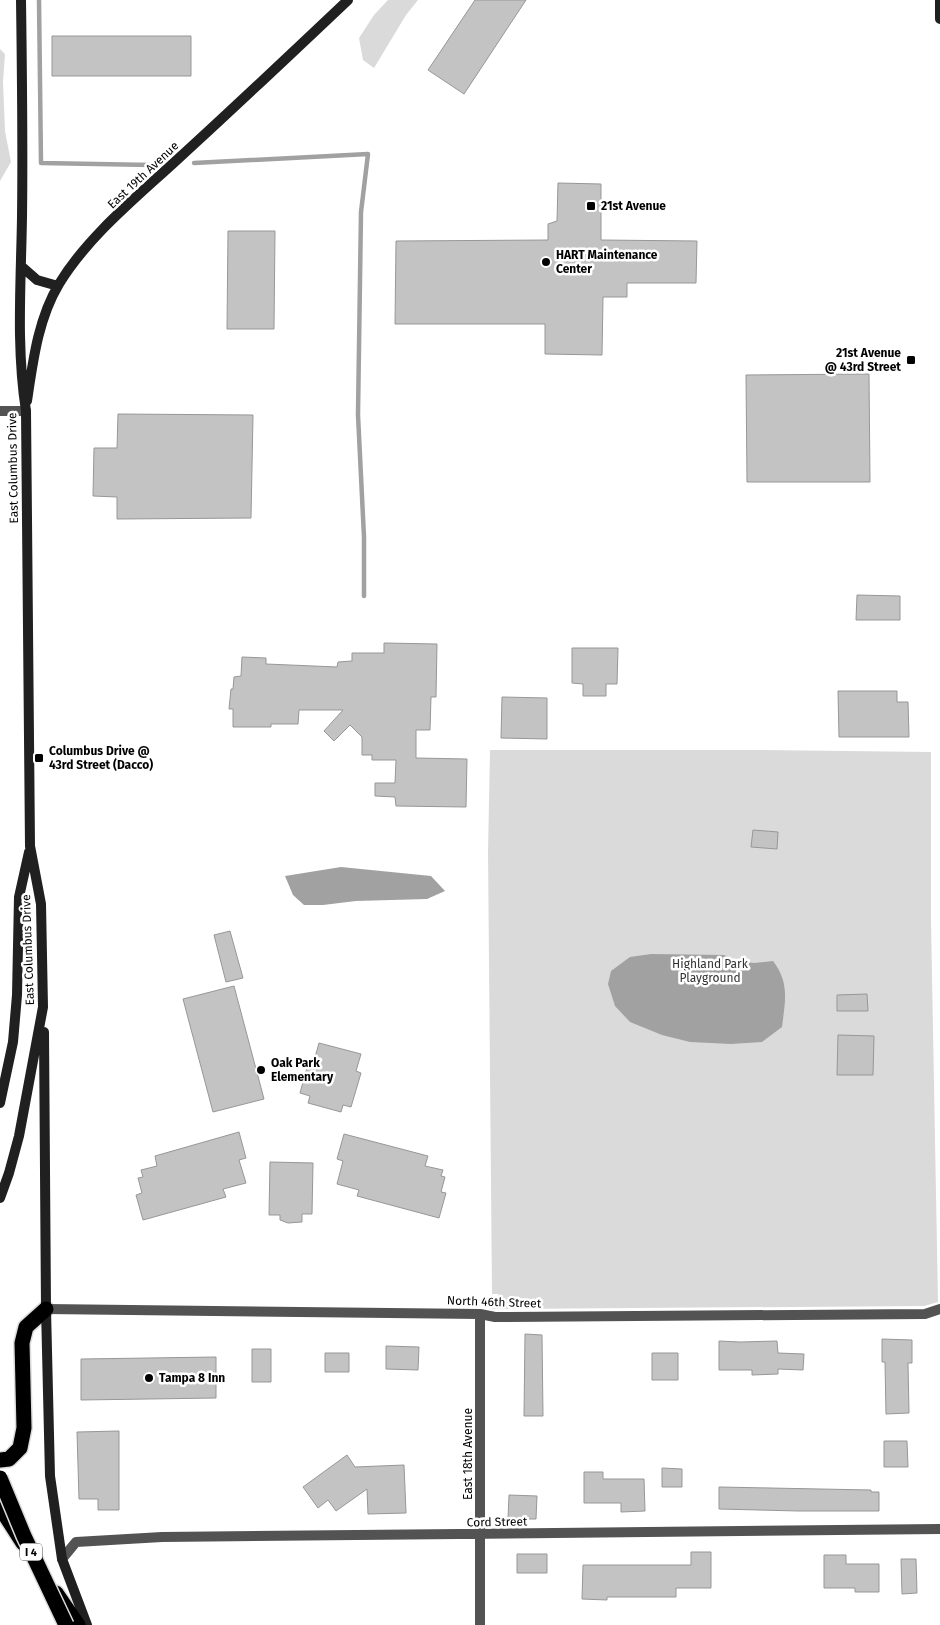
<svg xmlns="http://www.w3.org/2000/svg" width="940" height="1625" viewBox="0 0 940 1625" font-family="'Fira Sans',sans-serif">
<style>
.green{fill:#dadada}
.water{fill:#a1a1a1}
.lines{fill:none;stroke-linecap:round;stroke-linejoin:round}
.stream{stroke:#a1a1a1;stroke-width:4.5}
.building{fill:#c3c3c3;stroke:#979797}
.highway-casing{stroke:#dbdbdb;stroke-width:18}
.street{stroke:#535353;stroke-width:10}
.secondary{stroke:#202020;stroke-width:10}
.highway{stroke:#000;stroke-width:15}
.highway-bridge-casing{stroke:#dbdbdb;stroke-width:18;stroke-linecap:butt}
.highway-bridge{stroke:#000;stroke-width:15}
.poi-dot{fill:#000;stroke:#fff;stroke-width:2}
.labels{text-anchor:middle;stroke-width:5;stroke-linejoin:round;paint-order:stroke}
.shield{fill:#fff;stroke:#4c4c4c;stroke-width:1}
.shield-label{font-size:11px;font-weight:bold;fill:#000}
.street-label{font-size:12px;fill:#000;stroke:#fff}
.poi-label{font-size:12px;font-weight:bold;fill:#000;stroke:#fff;text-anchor:start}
.park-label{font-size:12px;fill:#313131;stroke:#fff}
</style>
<rect width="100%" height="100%" fill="#fff"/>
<!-- green -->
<path class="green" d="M 388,0 L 418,0 L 406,15 L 374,68 L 363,60 L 359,38 L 374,15 Z
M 0,49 L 5,54 L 3,82 L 5,131 L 11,162 L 0,181 Z
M 490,750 L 755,750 L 931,752 L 931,919 L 938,1302 L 924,1306 L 496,1309 L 489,1308 L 488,1306 L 476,1306 L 476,1301 L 494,1300 L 499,1294 L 492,1294 L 488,852 Z"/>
<!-- water -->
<path class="water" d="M 341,867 L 431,876 L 445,891 L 427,899 L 356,901 L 323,905 L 304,905 L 293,895 L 285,876 Z
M 651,954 L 724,955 L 737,961 L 754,963 L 773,961 C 790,983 785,1002 782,1027 L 762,1042 L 731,1044 L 690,1042 L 662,1035 L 630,1022 L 615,1006 L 608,984 L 611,971 L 630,957 Z"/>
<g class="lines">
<!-- stream -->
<path class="stream" d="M 39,0 L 41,163 L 152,165
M 194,163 L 368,154 L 361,212 L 358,415 L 364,537 L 364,596"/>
</g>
<!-- building -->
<path class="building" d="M 475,0 L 526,0 L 464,94 L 428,70 Z
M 52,36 L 191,36 L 191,76 L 52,76 Z
M 558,183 L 601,184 L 601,240 L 697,241 L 696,283 L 627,283 L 627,297 L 603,297 L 602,355 L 545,354 L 545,324 L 395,324 L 396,241 L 548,240 L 548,224 L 557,221 Z
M 228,231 L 275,231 L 274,329 L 227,329 Z
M 869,374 L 870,482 L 747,482 L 746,375 Z
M 118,414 L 253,415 L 251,518 L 117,519 L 117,497 L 93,496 L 94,448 L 117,448 Z
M 857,595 L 900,596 L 900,620 L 856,620 Z
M 384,643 L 437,644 L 436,697 L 431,697 L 430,730 L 416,730 L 416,758 L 467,759 L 466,807 L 396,806 L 395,797 L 375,796 L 375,783 L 395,783 L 396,760 L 372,760 L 372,755 L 362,755 L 362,737 L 350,725 L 334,741 L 324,731 L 343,710 L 299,710 L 298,724 L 271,724 L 271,727 L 233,727 L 233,709 L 229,709 L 231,689 L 233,689 L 234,677 L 241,676 L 242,657 L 266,658 L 266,664 L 337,667 L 338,662 L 352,661 L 352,653 L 384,653 Z
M 572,648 L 618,648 L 617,684 L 606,684 L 606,696 L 583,696 L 583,684 L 572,683 Z
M 838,691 L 897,691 L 897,702 L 908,702 L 909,737 L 839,737 Z
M 502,697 L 547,698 L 547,739 L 501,738 Z
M 753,830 L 778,832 L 777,849 L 751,847 Z
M 230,931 L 243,978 L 226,982 L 214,935 Z
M 234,986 L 264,1099 L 213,1112 L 183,999 Z
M 867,994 L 868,1011 L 837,1011 L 837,995 Z
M 838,1035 L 874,1036 L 873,1075 L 837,1075 Z
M 319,1043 L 361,1054 L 356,1071 L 361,1073 L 351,1107 L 343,1105 L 341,1112 L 308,1103 L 310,1096 L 300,1093 L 309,1060 L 314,1061 Z
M 239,1132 L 246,1158 L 239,1160 L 246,1183 L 223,1189 L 226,1197 L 143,1220 L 136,1195 L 142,1193 L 138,1178 L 143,1177 L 141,1170 L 157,1166 L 155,1156 Z
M 344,1134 L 428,1156 L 425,1166 L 443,1170 L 441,1176 L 445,1177 L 441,1192 L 446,1193 L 439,1218 L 357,1196 L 359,1190 L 337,1184 L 343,1161 L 337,1159 Z
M 270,1162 L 313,1163 L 312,1214 L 302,1214 L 302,1222 L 288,1223 L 280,1220 L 280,1215 L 269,1215 Z
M 525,1334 L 542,1335 L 543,1416 L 524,1416 Z
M 882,1339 L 912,1340 L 912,1363 L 908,1363 L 909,1413 L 886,1414 L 885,1362 L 882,1362 Z
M 719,1341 L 740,1342 L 777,1341 L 778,1353 L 804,1354 L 803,1370 L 778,1369 L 778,1374 L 752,1375 L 752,1370 L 719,1370 Z
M 386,1346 L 419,1347 L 418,1370 L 386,1369 Z
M 252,1349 L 271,1349 L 271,1382 L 252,1382 Z
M 325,1353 L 349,1353 L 349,1372 L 325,1372 Z
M 652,1353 L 678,1353 L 678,1380 L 652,1380 Z
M 216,1357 L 216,1398 L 81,1400 L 81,1359 Z
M 119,1431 L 119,1510 L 98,1510 L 98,1499 L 79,1499 L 77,1432 Z
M 884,1441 L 907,1441 L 908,1467 L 884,1467 Z
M 347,1455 L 355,1467 L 404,1465 L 406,1513 L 368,1514 L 367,1489 L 336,1511 L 328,1500 L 318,1508 L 303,1487 Z
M 662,1468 L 682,1469 L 682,1487 L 662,1487 Z
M 584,1472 L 603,1472 L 603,1479 L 644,1479 L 645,1511 L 621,1512 L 621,1503 L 584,1503 Z
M 719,1487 L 871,1490 L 871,1492 L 879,1492 L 879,1511 L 798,1511 L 719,1509 Z
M 509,1495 L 537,1496 L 536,1519 L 508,1519 Z
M 691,1552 L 711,1552 L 711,1588 L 676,1588 L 676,1597 L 607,1597 L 607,1600 L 582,1599 L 583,1565 L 691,1565 Z
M 517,1554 L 547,1554 L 547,1573 L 517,1573 Z
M 824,1555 L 846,1555 L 846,1564 L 879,1564 L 879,1592 L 855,1592 L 855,1588 L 824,1588 Z
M 901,1559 L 916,1559 L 917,1593 L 902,1594 Z"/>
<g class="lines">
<!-- highway casing -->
<g class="highway-casing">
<path id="highway" d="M 0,1460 L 9,1459 L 20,1448 L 24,1428 L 22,1343 L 26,1327 L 46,1309
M 0,1507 L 23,1543
M 56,1593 L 78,1625"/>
</g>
<!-- street -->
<path class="street" d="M 0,411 L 26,411
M 46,1309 L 480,1314 L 495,1317 L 925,1314 L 940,1309
M 480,1314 L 480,1625
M 62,1559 L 76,1542 L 162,1537 L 940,1529"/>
<!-- secondary -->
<path class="secondary" d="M 940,0 L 940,19
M 21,266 L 37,280 L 58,286
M 27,401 C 33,361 38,319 59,284 C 88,236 138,196 179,158 C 236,106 292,53 348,0
M 44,1032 L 46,1309 L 50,1476 L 62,1559 L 87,1625
M 0,1103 L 13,1042 L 17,995 L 19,897 L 29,852
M 0,1198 L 9,1173 L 19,1136 L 43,1007 L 41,904 L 30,846 L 26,411 C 16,347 21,283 22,217 C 23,145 22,72 21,0"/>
<!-- highway -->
<use href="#highway" class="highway"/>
<!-- highway-bridge casing -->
<g class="highway-bridge-casing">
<path id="highway-bridge" d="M 0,1478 L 24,1536 L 66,1625"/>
</g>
<!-- highway-bridge -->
<use href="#highway-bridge" class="highway-bridge"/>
</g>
<!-- markers -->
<g class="poi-dot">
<rect x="586" y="201" width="10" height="10" rx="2.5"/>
<circle cx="546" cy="262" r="5"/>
<rect x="906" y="355" width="10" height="10" rx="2.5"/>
<rect x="34" y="753" width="10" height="10" rx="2.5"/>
<circle cx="261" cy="1070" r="5"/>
<circle cx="149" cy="1378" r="5"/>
</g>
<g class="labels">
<!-- shield labels -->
<rect class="shield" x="20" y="1543.5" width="22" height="17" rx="4"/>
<g class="shield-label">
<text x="31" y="1556">I 4</text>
</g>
<!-- street labels -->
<g class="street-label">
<text transform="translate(143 175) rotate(-43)" y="4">East 19th Avenue</text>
<text transform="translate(13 468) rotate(-91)" y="4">East Columbus Drive</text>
<text transform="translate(28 950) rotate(-92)" y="4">East Columbus Drive</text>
<text transform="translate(494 1302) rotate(2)" y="4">North 46th Street</text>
<text transform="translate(468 1454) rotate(-90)" y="4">East 18th Avenue</text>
<text transform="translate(497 1522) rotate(-1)" y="4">Cord Street</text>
</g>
<!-- poi labels -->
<g class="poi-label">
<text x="601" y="210">21st Avenue</text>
<text x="556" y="259">HART Maintenance<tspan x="556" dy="14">Center</tspan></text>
<text x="901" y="357" text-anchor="end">21st Avenue<tspan x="901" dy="14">@ 43rd Street</tspan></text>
<text x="49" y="755">Columbus Drive @<tspan x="49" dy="14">43rd Street (Dacco)</tspan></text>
<text x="271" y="1067">Oak Park<tspan x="271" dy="14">Elementary</tspan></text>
<text x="159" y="1382">Tampa 8 Inn</text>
</g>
<!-- park labels -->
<g class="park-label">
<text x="710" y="968">Highland Park<tspan x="710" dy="14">Playground</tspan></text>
</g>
</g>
</svg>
